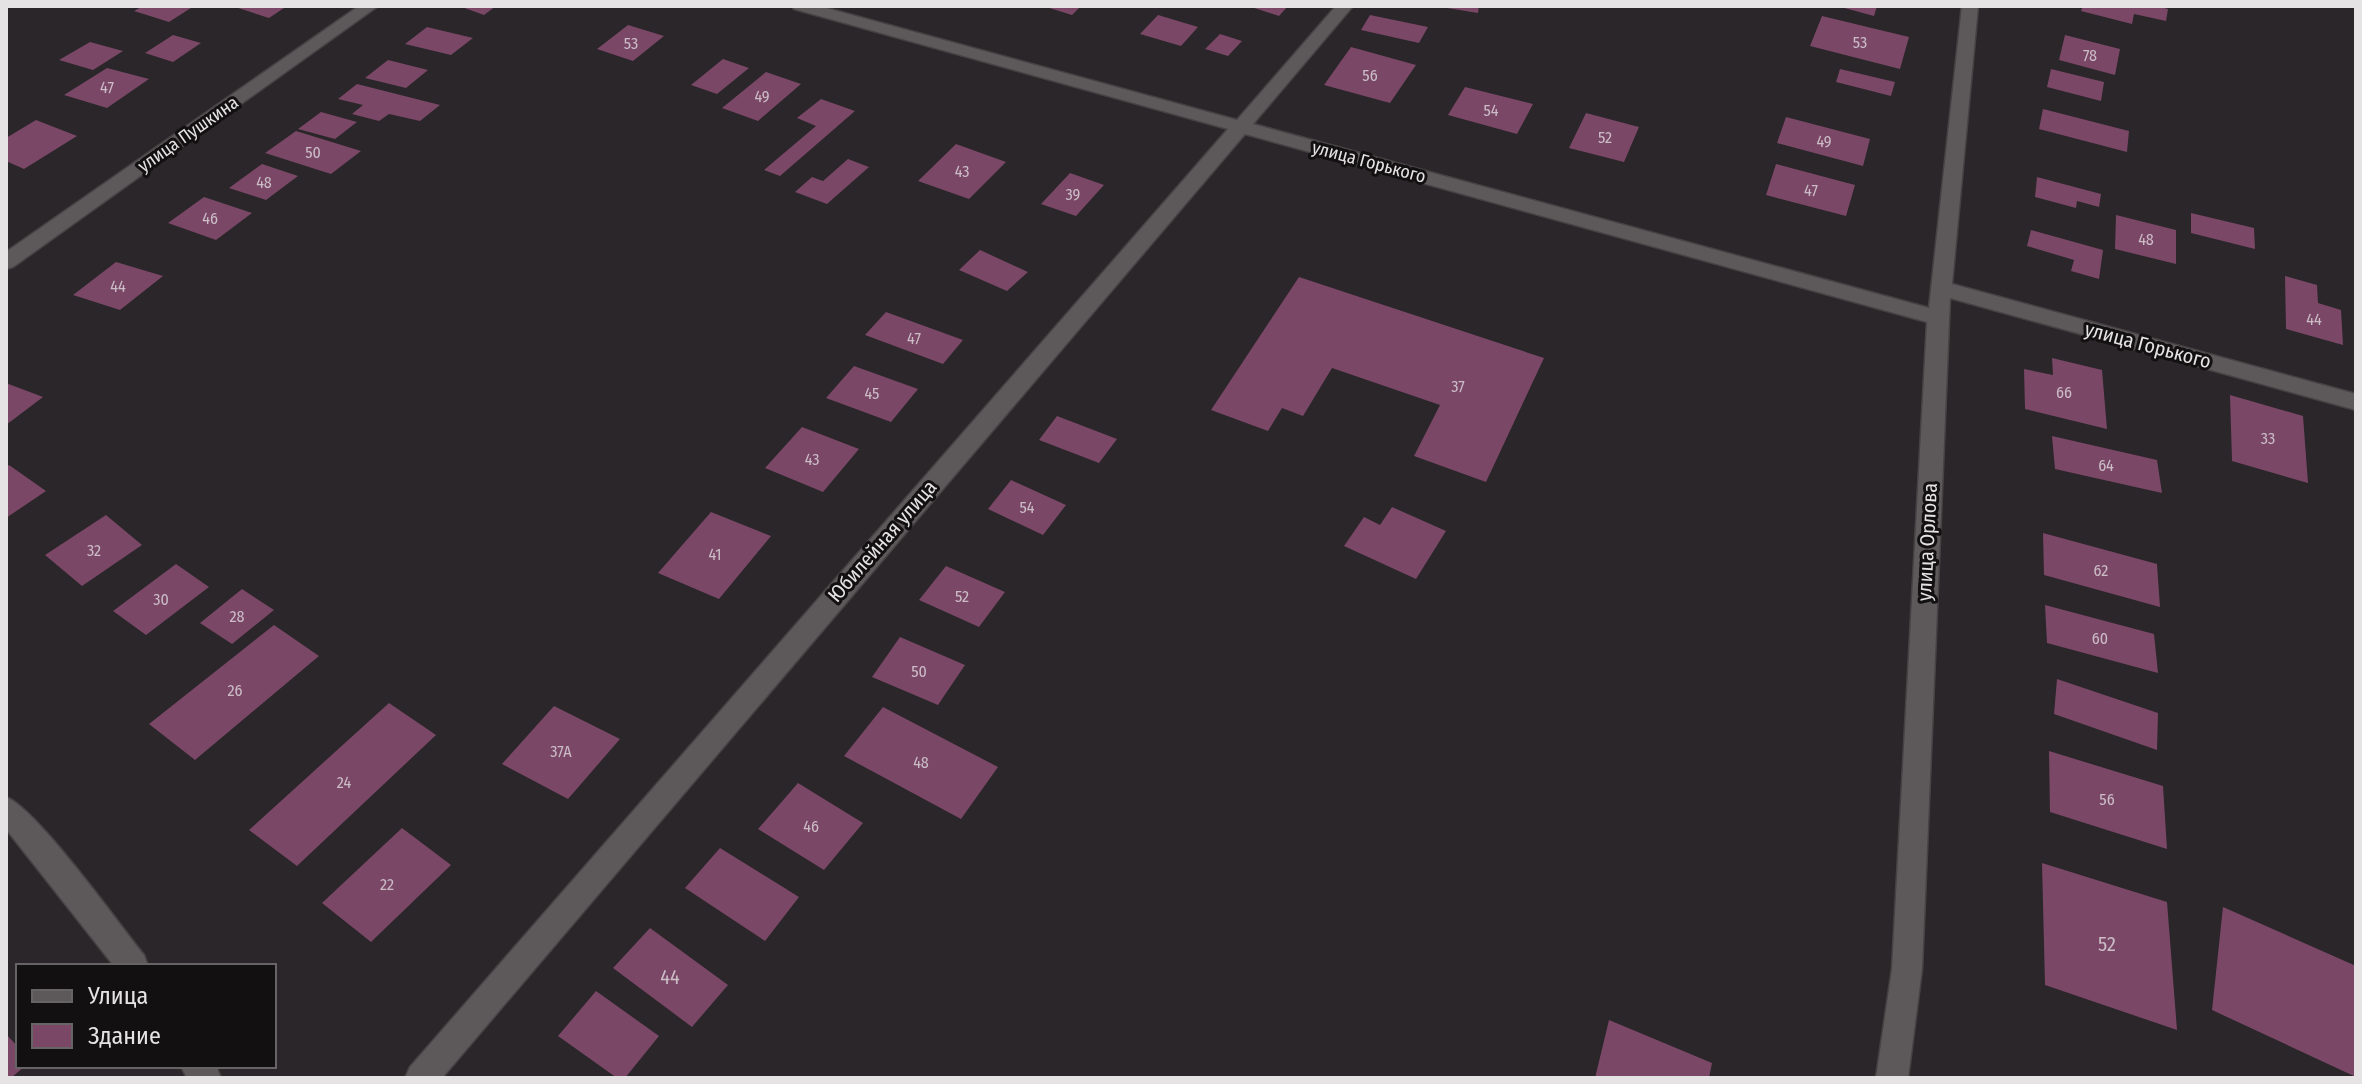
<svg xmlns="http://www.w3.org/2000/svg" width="2362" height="1084" viewBox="0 0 2362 1084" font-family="'Fira Sans Condensed',sans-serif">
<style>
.building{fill:#7a4767}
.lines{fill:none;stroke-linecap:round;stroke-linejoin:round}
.minor-casing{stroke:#464244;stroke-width:3}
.minor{fill:#5d595b;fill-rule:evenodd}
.labels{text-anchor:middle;stroke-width:6;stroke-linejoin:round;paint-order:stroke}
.number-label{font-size:16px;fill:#cbbcc6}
.far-street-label{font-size:18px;fill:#e6e3e5;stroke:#121011}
.street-label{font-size:20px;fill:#e6e3e5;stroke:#121011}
.near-number-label{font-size:20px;fill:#cbbcc6}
</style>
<rect width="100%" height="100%" fill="#2a2629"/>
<!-- building -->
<path class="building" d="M 143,6 L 194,6 L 169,22 L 134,11 Z
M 232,6 L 287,6 L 269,18 Z
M 459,6 L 496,6 L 484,15 Z
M 1043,6 L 1081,6 L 1072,15 Z
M 1248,6 L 1288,6 L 1279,16 Z
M 1435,6 L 1479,6 L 1478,13 Z
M 1837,6 L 1877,6 L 1874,16 Z
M 2083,6 L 2157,6 L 2168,9 L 2166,21 L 2134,14 L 2132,24 L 2081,11 Z
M 1158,15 L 1198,27 L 1181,46 L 1140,34 Z
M 1370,15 L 1428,27 L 1419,43 L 1361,30 Z
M 1822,16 L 1909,37 L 1900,69 L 1810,46 Z
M 628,25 L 664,36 L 633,61 L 597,49 Z
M 427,27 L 473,38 L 451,55 L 405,44 Z
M 1220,34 L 1242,41 L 1228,56 L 1205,49 Z
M 173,35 L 201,43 L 173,62 L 145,53 Z
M 2065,35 L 2120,49 L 2115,75 L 2059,60 Z
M 90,42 L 123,51 L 93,70 L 59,60 Z
M 1351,47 L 1416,65 L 1390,103 L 1324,85 Z
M 723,59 L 749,68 L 717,94 L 691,85 Z
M 388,60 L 428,70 L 406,88 L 365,78 Z
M 107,68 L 149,79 L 107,108 L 64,95 Z
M 1840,69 L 1895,82 L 1891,96 L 1836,82 Z
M 2051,69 L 2104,82 L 2101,101 L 2047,87 Z
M 766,72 L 801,84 L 758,121 L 722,108 Z
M 357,84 L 440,105 L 420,121 L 389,114 L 379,121 L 352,114 L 363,105 L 338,99 Z
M 1465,87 L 1533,104 L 1517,134 L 1448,115 Z
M 821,99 L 855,111 L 780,176 L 764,170 L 816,126 L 797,118 Z
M 2043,109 L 2129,131 L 2127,152 L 2039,129 Z
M 321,112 L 357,122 L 335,139 L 298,129 Z
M 1586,113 L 1639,127 L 1624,162 L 1569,148 Z
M 1786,117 L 1870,139 L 1863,166 L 1777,143 Z
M 36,120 L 77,136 L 24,169 L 6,161 L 6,138 Z
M 296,131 L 361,151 L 331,174 L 265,153 Z
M 956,144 L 1006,162 L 969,199 L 918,181 Z
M 848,159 L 869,167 L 827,204 L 795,192 L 812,177 L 823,181 Z
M 262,164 L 298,176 L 266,200 L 229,188 Z
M 1776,164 L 1855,185 L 1846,216 L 1766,195 Z
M 1070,173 L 1104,185 L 1076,216 L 1041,204 Z
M 2037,177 L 2101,194 L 2099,207 L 2077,201 L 2076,208 L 2035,197 Z
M 204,197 L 252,213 L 216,240 L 168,223 Z
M 2191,213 L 2254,228 L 2255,249 L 2191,233 Z
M 2116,215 L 2176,230 L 2176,264 L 2115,249 Z
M 2031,230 L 2103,250 L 2099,279 L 2071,271 L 2074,260 L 2027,246 Z
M 980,250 L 1028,272 L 1007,291 L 959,270 Z
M 116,262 L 163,276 L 120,310 L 73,295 Z
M 2285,276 L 2317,285 L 2318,303 L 2341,310 L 2343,345 L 2286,329 Z
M 1299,277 L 1544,358 L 1486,482 L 1414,456 L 1440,405 L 1332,368 L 1303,416 L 1282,408 L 1268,431 L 1211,410 Z
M 886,312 L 963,340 L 943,364 L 865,335 Z
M 2052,358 L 2102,370 L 2107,429 L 2025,409 L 2024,369 L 2053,375 Z
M 854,366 L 918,389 L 891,422 L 826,398 Z
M 6,383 L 43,397 L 6,425 Z
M 2230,395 L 2303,416 L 2308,483 L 2232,461 Z
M 1057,416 L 1117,439 L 1099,463 L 1039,440 Z
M 802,427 L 859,449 L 823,492 L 765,468 Z
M 2052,436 L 2157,460 L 2162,493 L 2055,469 Z
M 9,465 L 46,491 L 6,518 L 6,467 Z
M 1011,480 L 1066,505 L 1043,535 L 988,509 Z
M 1392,507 L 1446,531 L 1416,579 L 1344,546 L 1364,517 L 1380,525 Z
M 711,512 L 771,536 L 719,599 L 658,573 Z
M 106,515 L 142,545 L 82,586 L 45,555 Z
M 2043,533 L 2157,564 L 2160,607 L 2044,575 Z
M 176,564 L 209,587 L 146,635 L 113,611 Z
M 946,566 L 1005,592 L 979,627 L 919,600 Z
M 242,589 L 274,610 L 232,644 L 200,623 Z
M 2045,605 L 2154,634 L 2158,673 L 2047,643 Z
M 274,625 L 319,656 L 195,760 L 149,724 Z
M 900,637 L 965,665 L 938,705 L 872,677 Z
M 2057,679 L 2158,713 L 2157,750 L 2054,714 Z
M 389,703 L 436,735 L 297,866 L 249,830 Z
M 554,706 L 620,739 L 568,799 L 502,764 Z
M 883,707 L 998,767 L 961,819 L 844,756 Z
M 2049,751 L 2163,786 L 2167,849 L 2050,812 Z
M 798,783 L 863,823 L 824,870 L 758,829 Z
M 402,828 L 451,865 L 371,942 L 322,903 Z
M 720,848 L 799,897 L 765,941 L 685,888 Z
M 2042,863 L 2167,902 L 2177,1030 L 2045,985 Z
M 2223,907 L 2356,966 L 2356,1077 L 2212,1010 Z
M 650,928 L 728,985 L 692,1027 L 613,968 Z
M 596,991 L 659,1036 L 625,1078 L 617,1078 L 558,1036 Z
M 1609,1020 L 1712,1063 L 1709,1078 L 1595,1078 Z
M 6,1034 L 18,1047 L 18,1066 L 25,1066 L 11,1078 L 6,1078 Z"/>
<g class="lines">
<!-- minor casing -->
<g class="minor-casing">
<path id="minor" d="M 359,6 L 378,6 L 13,267 L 6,269 L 6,252 Z
M 792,6 L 819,6 L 1237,120 L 1336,6 L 1353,6 L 1253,124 L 1929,308 L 1962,6 L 1978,6 L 1952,284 L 2356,394 L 2356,410 L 1950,298 L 1922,969 L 1908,1078 L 1876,1078 L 1892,969 L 1927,322 L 1245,134 L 442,1078 L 405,1078 L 410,1067 L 1228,129 L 794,9 Z
M 6,797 C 37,809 118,923 144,955 L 148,966 L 114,966 L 6,829 Z
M 181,1066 L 216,1066 L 221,1078 L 187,1078 Z"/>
</g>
<!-- minor -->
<use href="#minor" class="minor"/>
</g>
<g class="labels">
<!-- number labels -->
<g class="number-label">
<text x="1860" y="48">53</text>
<text x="631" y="49">53</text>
<text x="2090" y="61">78</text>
<text x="1370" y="81">56</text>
<text x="107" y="93">47</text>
<text x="762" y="102">49</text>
<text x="1491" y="116">54</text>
<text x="1605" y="143">52</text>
<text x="1824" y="147">49</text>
<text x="313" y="158">50</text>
<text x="962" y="177">43</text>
<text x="264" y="188">48</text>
<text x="1811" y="196">47</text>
<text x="1073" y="200">39</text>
<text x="210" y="224">46</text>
<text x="2146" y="245">48</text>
<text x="118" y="292">44</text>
<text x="2314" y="325">44</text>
<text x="914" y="344">47</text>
<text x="1458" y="392">37</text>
<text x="2064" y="398">66</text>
<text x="872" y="399">45</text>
<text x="2268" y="444">33</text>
<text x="812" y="465">43</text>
<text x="2106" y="471">64</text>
<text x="1027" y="513">54</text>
<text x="94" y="556">32</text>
<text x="715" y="560">41</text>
<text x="2101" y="576">62</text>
<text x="962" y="602">52</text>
<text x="161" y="605">30</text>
<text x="237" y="622">28</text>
<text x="2100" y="644">60</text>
<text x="919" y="677">50</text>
<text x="235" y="696">26</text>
<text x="561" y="757">37А</text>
<text x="921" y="768">48</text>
<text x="344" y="788">24</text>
<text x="2107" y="805">56</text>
<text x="811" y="832">46</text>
<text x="387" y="890">22</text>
</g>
<!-- far-street labels -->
<g class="far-street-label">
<text transform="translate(188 134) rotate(-35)" y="6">улица Пушкина</text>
<text transform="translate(1369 162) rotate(15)" y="6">улица Горького</text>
</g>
<!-- street labels -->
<g class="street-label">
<text transform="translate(2148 345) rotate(15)" y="7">улица Горького</text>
<text transform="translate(882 541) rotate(-49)" y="7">Юбилейная улица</text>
<text transform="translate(1927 542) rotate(-87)" y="7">улица Орлова</text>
</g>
<!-- near-number labels -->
<g class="near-number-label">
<text x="2107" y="951">52</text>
<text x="670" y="984">44</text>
</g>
</g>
<!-- border -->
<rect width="2362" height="1084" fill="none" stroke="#e6e3e5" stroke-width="16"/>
<!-- legend -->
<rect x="16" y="964" width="260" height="104" fill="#121011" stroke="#676466" stroke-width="2"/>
<rect x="32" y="990" width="40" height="12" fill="#5d595b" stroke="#676466" stroke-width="2"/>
<text x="88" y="1004" font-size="24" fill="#e6e3e5">Улица</text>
<rect x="32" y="1024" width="40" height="24" fill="#7a4767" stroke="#676466" stroke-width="2"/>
<text x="88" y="1044" font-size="24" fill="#e6e3e5">Здание</text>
</svg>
